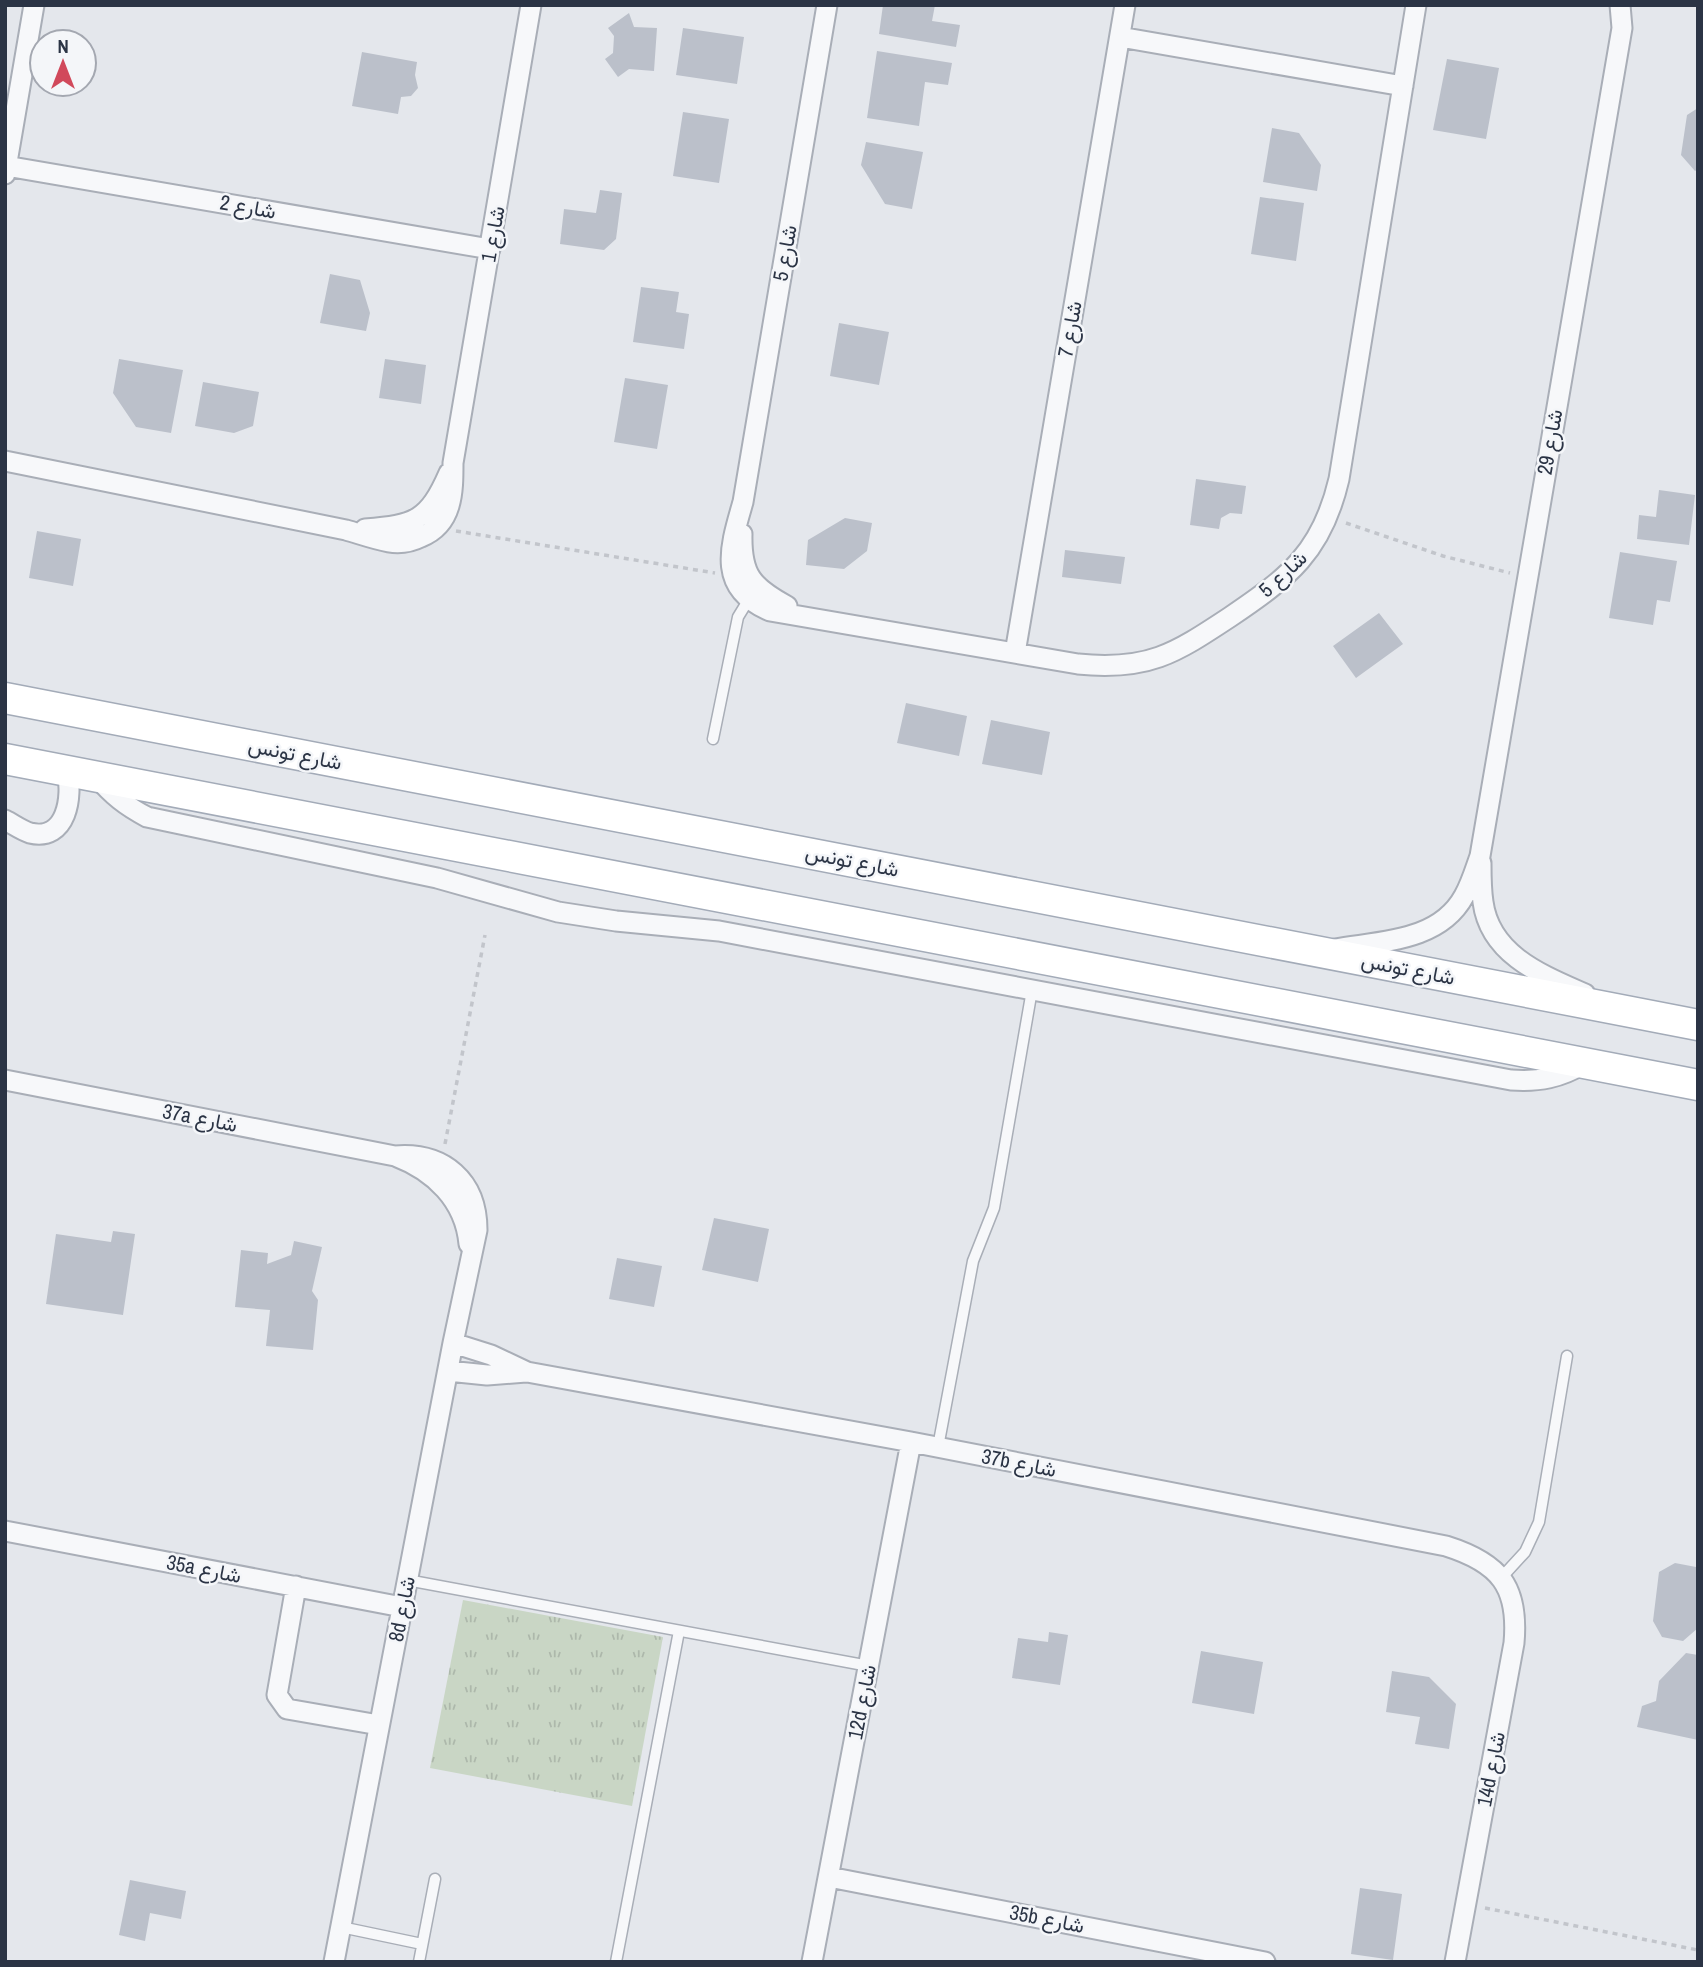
<svg xmlns="http://www.w3.org/2000/svg" width="1703" height="1967" viewBox="0 0 1703 1967" font-family="'Archivo Narrow',Vazirmatn,sans-serif">
<style>
.park{fill:url(#park-tufts)}
.building{fill:#bbc0ca}
.lines{fill:none;stroke-linecap:round;stroke-linejoin:round}
.lane-casing{stroke:#a9aeb7;stroke-width:13}
.street-casing{stroke:#a9aeb7;stroke-width:23}
.primary-casing{stroke:#a3abb8;stroke-width:33}
.path{stroke:#c2c5cb;stroke-width:3.5;stroke-dasharray:5 5;stroke-linecap:butt}
.lane{stroke:#f7f8fa;stroke-width:10}
.street{stroke:#f7f8fa;stroke-width:19}
.primary{stroke:#fff;stroke-width:30}
.labels{text-anchor:middle;stroke-width:5;stroke-linejoin:round;paint-order:stroke}
.street-label{font-size:21px;fill:#2b3445;stroke:#f4f6f9}
</style>
<defs>
<pattern id="park-tufts" width="24" height="20" patternUnits="userSpaceOnUse" patternTransform="scale(1.75)"><rect width="24" height="20" fill="#c9d6c5"/><path d="M3 7l-1-3M5 7V3M7 7l1-3M15 17l-1-3M17 17v-4M19 17l1-3" fill="none" stroke="#adb8ab"/></pattern>
</defs>
<rect width="100%" height="100%" fill="#e4e7ec"/>
<!-- park -->
<path class="park" d="M 463,1600 L 663,1637 L 632,1806 L 430,1768 Z"/>
<!-- building -->
<path class="building" d="M 883,5 L 935,5 L 932,21 L 960,25 L 956,47 L 879,34 Z
M 629,13 L 634,27 L 657,28 L 654,71 L 629,69 L 618,77 L 605,59 L 613,53 L 614,36 L 608,28 Z
M 683,28 L 744,37 L 737,84 L 676,75 Z
M 877,51 L 952,63 L 948,85 L 925,82 L 919,126 L 867,118 Z
M 362,52 L 417,62 L 415,75 L 418,88 L 411,96 L 401,97 L 398,114 L 352,106 Z
M 1447,59 L 1499,68 L 1486,139 L 1433,130 Z
M 1698,108 L 1698,169 L 1695,171 L 1681,155 L 1687,115 Z
M 683,112 L 729,119 L 719,183 L 673,176 Z
M 1272,128 L 1299,133 L 1321,165 L 1317,191 L 1263,182 Z
M 866,142 L 923,152 L 912,209 L 885,204 L 861,165 Z
M 600,190 L 622,193 L 616,239 L 604,250 L 560,244 L 564,209 L 596,213 Z
M 1260,197 L 1304,203 L 1296,261 L 1251,254 Z
M 330,274 L 360,280 L 370,313 L 366,331 L 320,323 Z
M 641,287 L 679,292 L 676,312 L 689,314 L 684,349 L 633,342 Z
M 839,323 L 889,332 L 879,385 L 830,376 Z
M 119,359 L 183,370 L 171,433 L 136,427 L 113,393 Z
M 385,359 L 426,365 L 421,404 L 379,398 Z
M 625,378 L 668,385 L 657,449 L 614,442 Z
M 203,382 L 259,392 L 253,426 L 234,433 L 195,426 Z
M 1196,479 L 1246,486 L 1242,514 L 1230,513 L 1221,518 L 1219,529 L 1190,525 Z
M 1659,490 L 1695,495 L 1689,545 L 1637,539 L 1639,515 L 1656,517 Z
M 845,518 L 872,523 L 867,551 L 844,569 L 806,565 L 808,540 Z
M 37,531 L 81,539 L 73,586 L 29,578 Z
M 1065,550 L 1125,557 L 1121,584 L 1062,577 Z
M 1620,552 L 1677,561 L 1670,602 L 1657,600 L 1653,625 L 1609,618 Z
M 1379,613 L 1403,644 L 1356,678 L 1333,646 Z
M 906,703 L 967,716 L 959,756 L 897,743 Z
M 991,720 L 1050,732 L 1042,775 L 982,764 Z
M 714,1218 L 769,1229 L 758,1282 L 702,1270 Z
M 113,1231 L 135,1234 L 123,1315 L 46,1304 L 56,1234 L 111,1242 Z
M 294,1241 L 322,1247 L 312,1291 L 318,1300 L 313,1350 L 266,1346 L 270,1310 L 235,1307 L 241,1250 L 268,1253 L 267,1264 L 291,1255 Z
M 617,1258 L 662,1266 L 654,1307 L 609,1299 Z
M 1675,1563 L 1696,1567 L 1698,1570 L 1698,1628 L 1683,1641 L 1662,1637 L 1653,1621 L 1659,1572 Z
M 1049,1632 L 1068,1635 L 1060,1685 L 1012,1678 L 1018,1638 L 1048,1642 Z
M 1201,1651 L 1263,1662 L 1254,1714 L 1192,1703 Z
M 1686,1653 L 1698,1655 L 1698,1740 L 1637,1727 L 1642,1706 L 1656,1701 L 1659,1681 Z
M 1392,1671 L 1429,1677 L 1456,1704 L 1449,1749 L 1415,1744 L 1420,1717 L 1386,1712 Z
M 130,1880 L 186,1891 L 181,1919 L 150,1913 L 145,1941 L 119,1935 Z
M 1360,1888 L 1402,1894 L 1393,1960 L 1351,1954 Z"/>
<g class="lines">
<!-- lane casing -->
<g class="lane-casing">
<path id="lane" d="M 713,739 L 738,617 L 749,599
M 938,1447 L 973,1261 L 994,1208 L 1032,990
M 1502,1577 L 1525,1552 L 1539,1522 L 1567,1356
M 407,1580 L 869,1666
M 341,1927 L 422,1944
M 419,1962 L 435,1879
M 616,1962 L 679,1631"/>
</g>
<!-- street casing -->
<g class="street-casing">
<path id="street" d="M 827,5 L 743,502 C 730,547 716,588 770,611 L 1078,664 C 1148,671 1174,654 1230,617 C 1289,577 1322,552 1339,479 L 1416,5
M 1120,37 L 1403,86
M 6,166 L 490,249
M 5,174 L 34,5
M 5,461 L 346,530 C 360,534 374,539 389,542 C 400,544 411,542 421,537 C 453,524 453,492 453,463 L 531,5
M 365,529 C 415,525 428,521 449,473
M 742,534 C 741,575 752,587 787,606
M 1015,653 L 1125,5
M 97,777 C 112,795 126,806 147,817 L 437,878 L 558,912 L 616,921 L 719,931 L 1511,1080 C 1539,1082 1560,1078 1585,1063
M 5,820 C 13,824 21,830 30,833 C 67,842 73,796 67,771
M 1481,863 C 1481,876 1481,889 1483,902 C 1490,955 1542,975 1585,994
M 1335,949 C 1380,941 1439,942 1464,896 C 1471,884 1475,870 1480,856 L 1622,28 L 1620,5
M 5,1080 L 395,1156 C 434,1171 465,1200 469,1244
M 453,1343 L 491,1355 L 527,1372 L 911,1442 L 1446,1546 C 1500,1563 1519,1587 1514,1643 L 1455,1962
M 448,1371 L 487,1375 L 526,1372
M 5,1531 L 402,1607
M 296,1586 L 277,1695 L 287,1709 L 379,1725
M 829,1877 L 1265,1962
M 334,1962 L 453,1343 L 477,1230 C 477,1181 444,1152 395,1156
M 812,1962 L 911,1442"/>
</g>
<!-- primary casing -->
<g class="primary-casing">
<path id="primary" d="M 5,698 L 1698,1025
M 5,759 L 1698,1085"/>
</g>
<!-- path -->
<path class="path" d="M 1346,523 L 1443,556 L 1510,573
M 456,531 L 715,573
M 445,1144 L 485,935
M 1485,1908 L 1698,1950"/>
<!-- lane -->
<use href="#lane" class="lane"/>
<!-- street -->
<use href="#street" class="street"/>
<!-- primary -->
<use href="#primary" class="primary"/>
</g>
<g class="labels">
<!-- street labels -->
<g class="street-label">
<text transform="translate(248 207) rotate(10)" y="7">شارع 2</text>
<text transform="translate(493 234) rotate(-80)" y="7">شارع 1</text>
<text transform="translate(785 253) rotate(-80)" y="7">شارع 5</text>
<text transform="translate(1070 329) rotate(-80)" y="7">شارع 7</text>
<text transform="translate(1550 442) rotate(-80)" y="7">شارع 29</text>
<text transform="translate(1283 574) rotate(-43)" y="7">شارع 5</text>
<text transform="translate(295 754) rotate(11)" y="7">شارع تونس</text>
<text transform="translate(852 861) rotate(11)" y="7">شارع تونس</text>
<text transform="translate(1408 969) rotate(11)" y="7">شارع تونس</text>
<text transform="translate(200 1118) rotate(11)" y="7">37a شارع</text>
<text transform="translate(1019 1463) rotate(11)" y="7">37b شارع</text>
<text transform="translate(204 1569) rotate(11)" y="7">35a شارع</text>
<text transform="translate(402 1609) rotate(-79)" y="7">8d شارع</text>
<text transform="translate(862 1702) rotate(-79)" y="7">12d شارع</text>
<text transform="translate(1491 1769) rotate(-79)" y="7">14d شارع</text>
<text transform="translate(1047 1919) rotate(11)" y="7">35b شارع</text>
</g>
</g>
<!-- border -->
<rect width="1703" height="1967" fill="none" stroke="#2b3445" stroke-width="14"/>
<!-- north arrow -->
<g transform="translate(63 63)"><circle r="33" fill="#f4f6f9" stroke="#a4a8b1" stroke-width="2"/>
<path d="M0-5L12 26L0 18L-12 26Z" fill="#d1495b"/>
<text y="-10" font-size="19" font-weight="bold" text-anchor="middle" fill="#2b3445">N</text>
</g>
</svg>
